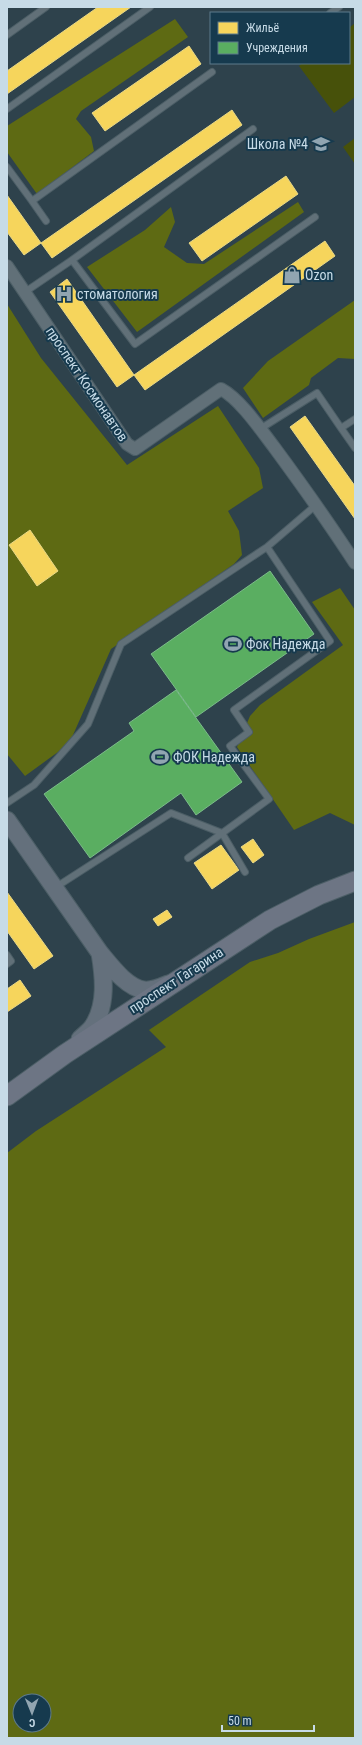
<svg xmlns="http://www.w3.org/2000/svg" width="362" height="1745" viewBox="0 0 362 1745" font-family="'Roboto Condensed',sans-serif">
<style>
.green{fill:#47510a}
.forest{fill:#5e6a13;fill-rule:evenodd}
.homes{fill:#f6d55c;stroke:#e8d786}
.public{fill:#5aae61;stroke:#7bbc89}
.lines{fill:none;stroke-linecap:round;stroke-linejoin:round}
.service-casing{stroke:#4c5e66;stroke-width:8}
.minor-casing{stroke:#4c5e66;stroke-width:14}
.secondary-casing{stroke:#4c5e66;stroke-width:19}
.primary-casing{stroke:#4c5e66;stroke-width:21}
.service{stroke:#617078;stroke-width:6}
.minor{stroke:#617078;stroke-width:12}
.secondary{stroke:#64707c;stroke-width:17}
.primary{stroke:#6d7584;stroke-width:19}
.labels{text-anchor:middle;stroke-width:4;stroke-linejoin:round;paint-order:stroke}
.poi-label{font-size:14px;fill:#c7dbe7;stroke:#163a4e;text-anchor:start}
.street-label{font-size:14px;fill:#c7dbe7;stroke:#163a4e}
</style>
<rect width="100%" height="100%" fill="#2e424c"/>
<!-- green -->
<path class="green" d="M 355,23 L 355,97 L 334,113 L 299,66 L 302,63 L 349,63 L 349,28 Z
M 355,138 L 355,164 L 343,147 Z"/>
<!-- forest -->
<path class="forest" d="M 175,19 L 188,37 L 81,111 L 76,119 L 91,137 L 94,151 L 37,194 L 7,152 L 7,126 Z
M 298,202 L 304,212 L 137,332 L 87,267 L 145,230 L 171,207 L 175,222 L 164,247 L 187,263 L 204,264 Z
M 355,300 L 355,359 L 338,358 L 311,378 L 309,385 L 263,418 L 243,388 L 268,361 Z
M 7,304 L 41,358 L 127,465 L 218,406 L 259,468 L 263,488 L 228,511 L 239,531 L 242,555 L 234,564 L 111,649 L 69,744 L 25,776 L 7,754 Z
M 340,588 L 355,610 L 355,825 L 330,813 L 294,830 L 237,747 L 250,716 L 260,705 L 343,645 L 312,602 Z
M 355,922 L 355,1738 L 7,1738 L 7,1153 L 36,1131 L 166,1047 L 149,1030 L 250,962 L 278,953 L 309,939 ZM 20,1701 L 44,1701 L 44,1725 L 20,1725 Z"/>
<!-- homes -->
<path class="homes" d="M 98,7 L 131,7 L 7,94 L 7,71 Z
M 189,46 L 201,64 L 105,131 L 92,113 Z
M 232,110 L 242,125 L 52,258 L 41,243 Z
M 286,176 L 298,194 L 202,261 L 189,243 Z
M 7,195 L 41,243 L 24,255 L 7,232 Z
M 325,241 L 335,256 L 145,390 L 134,375 Z
M 67,279 L 134,375 L 117,387 L 50,292 Z
M 305,416 L 355,486 L 355,519 L 290,427 Z
M 30,530 L 58,571 L 37,586 L 9,545 Z
M 253,839 L 264,855 L 253,863 L 241,847 Z
M 221,845 L 239,870 L 212,889 L 194,863 Z
M 7,892 L 53,956 L 34,969 L 7,931 Z
M 167,910 L 172,917 L 158,926 L 153,919 Z
M 20,980 L 31,996 L 7,1012 L 7,989 Z"/>
<!-- public -->
<path class="public" d="M 270,571 L 314,634 L 196,717 L 151,654 Z
M 176,690 L 242,782 L 196,815 L 181,793 L 90,858 L 44,794 L 134,731 L 129,723 Z"/>
<g class="lines">
<!-- service casing -->
<g class="service-casing">
<path id="service" d="M 330,13 L 339,7
M 7,35 L 46,7
M 7,109 L 150,7
M 7,167 L 32,201 L 212,72
M 32,201 L 46,221
M 72,260 L 135,344 L 315,217
M 25,292 L 72,260 L 253,129
M 341,428 L 355,448
M 260,429 L 317,393 L 341,428 L 355,419
M 7,803 L 34,785 L 88,724 L 121,644 L 267,547 L 316,505
M 188,858 L 269,799 L 230,746 L 249,732 L 234,710 L 330,641 L 267,547
M 56,887 L 171,813 L 222,833 L 245,872
M 7,955 L 11,961 L 7,964"/>
</g>
<!-- minor casing -->
<g class="minor-casing">
<path id="minor" d="M 7,266 L 127,444 L 135,449 L 221,389 C 240,399 261,430 274,447 C 302,485 329,523 355,563"/>
</g>
<!-- secondary casing -->
<g class="secondary-casing">
<path id="secondary" d="M 7,820 L 100,953 C 111,966 126,987 144,990 C 152,991 161,987 168,984
M 80,1039 C 84,1035 90,1031 93,1026 C 107,1005 104,977 100,953"/>
</g>
<!-- primary casing -->
<g class="primary-casing">
<path id="primary" d="M 7,1096 L 65,1054 L 270,920 L 319,895 L 355,881"/>
</g>
<!-- service -->
<use href="#service" class="service"/>
<!-- minor -->
<use href="#minor" class="minor"/>
<!-- secondary -->
<use href="#secondary" class="secondary"/>
<!-- primary -->
<use href="#primary" class="primary"/>
</g>
<!-- icons -->
<defs>
<g id="school-bare" transform="scale(1.38)"><path d="M0-5L7-2L0 1L-7-2ZM-4 1L0 2.5L4 1V4Q0 6-4 4Z" fill="#91a5b1" stroke="#163a4e" stroke-width="2.5" paint-order="stroke"/></g>
<g id="shop-bare" transform="scale(1.38)"><path d="M-5-2.5h2.3a2.7 3.5 0 0 1 5.4 0H5L5.5 6h-11ZM-1.5-2.5h3a1.5 2.3 0 0 0-3 0Z" fill="#91a5b1" stroke="#163a4e" stroke-width="2.5" paint-order="stroke"/></g>
<g id="hospital-bare" transform="scale(1.38)"><path d="M-5-5h3v3.5h4V-5h3V5h-3V1.5h-4V5h-3Z" fill="#91a5b1" stroke="#163a4e" stroke-width="2.5" paint-order="stroke"/></g>
<g id="stadium-bare" transform="scale(1.38)"><path d="M0-5a6.5 5 0 1 0 0 10a6.5 5 0 1 0 0-10ZM-3.5-1.8h7v3.6h-7Z" fill="#91a5b1" stroke="#163a4e" stroke-width="2.5" paint-order="stroke"/></g>
</defs>
<g fill-rule="evenodd">
<use href="#school-bare" x="321" y="144"/>
<use href="#shop-bare" x="292" y="275"/>
<use href="#hospital-bare" x="64" y="294"/>
<use href="#stadium-bare" x="233" y="644"/>
<use href="#stadium-bare" x="160" y="757"/>
</g>
<g class="labels">
<!-- poi labels -->
<g class="poi-label">
<text x="308" y="149" text-anchor="end">Школа №4</text>
<text x="305" y="280">Ozon</text>
<text x="77" y="299">стоматология</text>
<text x="246" y="649">Фок Надежда</text>
<text x="173" y="762">ФОК Надежда</text>
</g>
<!-- street labels -->
<g class="street-label">
<text transform="translate(87 384) rotate(56)" y="5">проспект Космонавтов</text>
<text transform="translate(176 980) rotate(-33)" y="5">проспект Гагарина</text>
</g>
</g>
<!-- border -->
<rect width="362" height="1745" fill="none" stroke="#c7dbe7" stroke-width="16"/>
<!-- legend -->
<rect x="210" y="12" width="140" height="52" fill="#163a4e" stroke="#5d7a8b"/>
<rect x="218" y="22" width="20" height="12" fill="#f6d55c" stroke="#5d7a8b"/>
<text x="246" y="32" font-size="12" fill="#c7dbe7">Жильё</text>
<rect x="218" y="42" width="20" height="12" fill="#5aae61" stroke="#5d7a8b"/>
<text x="246" y="52" font-size="12" fill="#c7dbe7">Учреждения</text>
<!-- north arrow -->
<g transform="translate(32 1713) rotate(179)"><circle r="19" fill="#163a4e" stroke="#5d7a8b"/>
<path d="M0-3L7 15L0 10L-7 15Z" fill="#91a5b1"/>
<text y="-6" font-size="11" font-weight="bold" text-anchor="middle" fill="#c7dbe7">С</text>
</g>
<!-- scale -->
<path d="M222 1725v6h92v-6" fill="none" stroke="#c7dbe7" stroke-width="2"/>
<text x="228" y="1725" font-size="12" fill="#c7dbe7" stroke="#163a4e" stroke-width="3" paint-order="stroke">50 m</text>
</svg>
